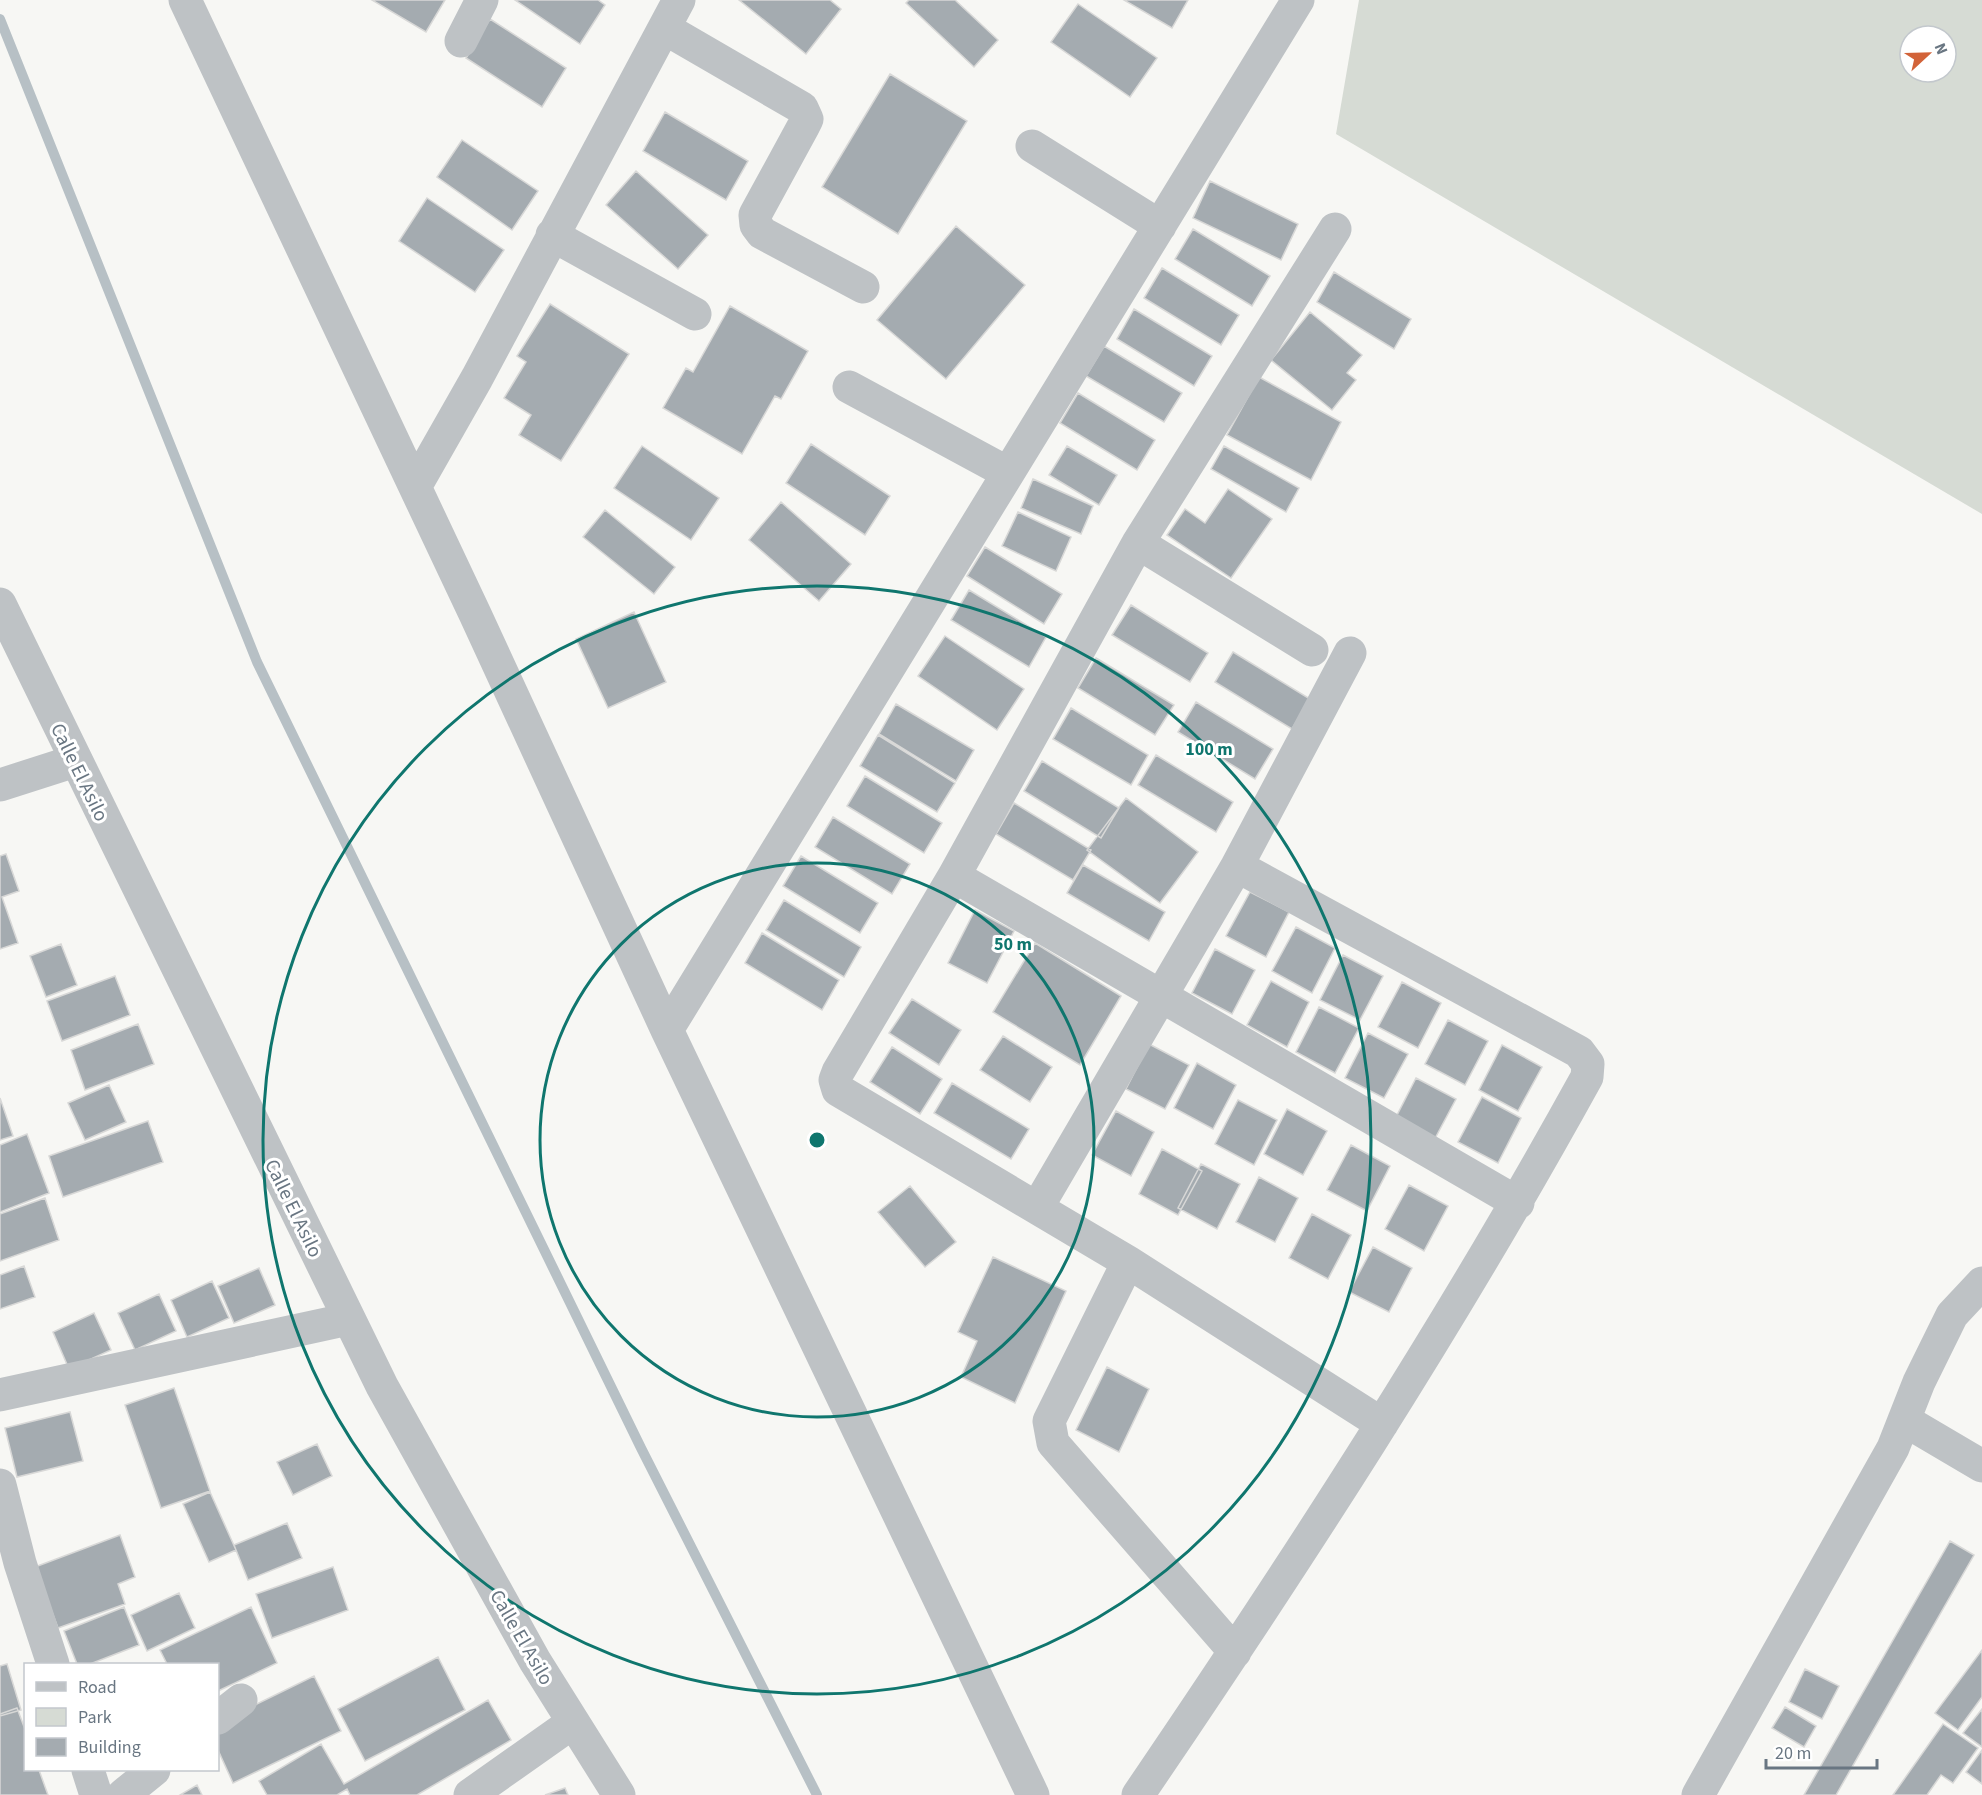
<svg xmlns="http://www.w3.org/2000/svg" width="1982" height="1795" viewBox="0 0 1982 1795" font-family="'Source Sans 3',sans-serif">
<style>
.green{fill:#d6dbd4;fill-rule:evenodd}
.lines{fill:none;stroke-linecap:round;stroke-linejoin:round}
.stream{stroke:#b7c0c5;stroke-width:10}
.building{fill:#a4abb0;stroke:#d8d8d7;stroke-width:1.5}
.minor{stroke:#bec2c5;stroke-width:33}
.ring{fill:none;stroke:#0f766e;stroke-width:3}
.labels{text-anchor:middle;stroke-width:6;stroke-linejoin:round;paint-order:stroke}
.street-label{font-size:20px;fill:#697682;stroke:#fff}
.centre{fill:#0f766e;stroke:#fff;stroke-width:3}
.ring-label{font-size:18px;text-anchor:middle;font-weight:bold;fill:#0f766e;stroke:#fff;stroke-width:6;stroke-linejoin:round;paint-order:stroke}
</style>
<rect width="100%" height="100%" fill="#f7f7f4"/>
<!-- green -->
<path class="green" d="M 1359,0 L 1982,0 L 1982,514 L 1336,134 ZM 1910,36 L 1946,36 L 1946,72 L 1910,72 Z"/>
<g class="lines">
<!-- stream -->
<path class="stream" d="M 0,19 L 257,662 L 641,1448 L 817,1795"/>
</g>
<!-- building -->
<path class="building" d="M 372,0 L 445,0 L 426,32 Z
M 515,0 L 598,0 L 605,5 L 580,44 Z
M 739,0 L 830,0 L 841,9 L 806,54 Z
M 909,0 L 955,0 L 998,40 L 974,67 L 906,3 Z
M 1124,0 L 1188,0 L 1172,28 Z
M 1078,4 L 1157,58 L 1130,97 L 1051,42 Z
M 490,19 L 566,68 L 542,107 L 466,58 Z
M 890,74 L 967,121 L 898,234 L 822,187 Z
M 665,112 L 748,161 L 726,200 L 643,151 Z
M 462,140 L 538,191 L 512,230 L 437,177 Z
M 636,171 L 708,235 L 678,269 L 606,205 Z
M 1210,181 L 1298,224 L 1281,260 L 1193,218 Z
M 427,198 L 504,250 L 475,292 L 399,241 Z
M 956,226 L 1025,285 L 946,379 L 877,320 Z
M 1193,229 L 1270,276 L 1252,306 L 1175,259 Z
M 1162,268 L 1239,315 L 1221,345 L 1144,298 Z
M 1334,272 L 1411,319 L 1394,349 L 1317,302 Z
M 550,304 L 629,354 L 561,461 L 519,435 L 531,415 L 504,398 L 526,362 L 517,356 Z
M 730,306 L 808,351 L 781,399 L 775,396 L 742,454 L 663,408 L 686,368 L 693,372 Z
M 1134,309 L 1212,356 L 1194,386 L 1117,339 Z
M 1310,312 L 1362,355 L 1347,373 L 1356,380 L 1332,410 L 1271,360 Z
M 1104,346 L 1182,393 L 1164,422 L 1086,376 Z
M 1259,377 L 1341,422 L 1311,480 L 1227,435 Z
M 1078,393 L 1155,440 L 1137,470 L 1060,423 Z
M 811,444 L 890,496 L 865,535 L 786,483 Z
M 642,446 L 719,498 L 691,540 L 614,488 Z
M 1067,446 L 1117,475 L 1099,505 L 1049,475 Z
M 1224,446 L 1299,488 L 1286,512 L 1211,469 Z
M 1033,479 L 1093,506 L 1081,534 L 1021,508 Z
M 1228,489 L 1272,519 L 1231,578 L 1167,535 L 1185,509 L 1205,523 Z
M 781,502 L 851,564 L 819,601 L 749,540 Z
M 605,510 L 675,567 L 654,594 L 583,537 Z
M 1018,512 L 1071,537 L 1056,571 L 1002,546 Z
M 985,547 L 1062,594 L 1044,624 L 967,576 Z
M 969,590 L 1046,637 L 1029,667 L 951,620 Z
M 1131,605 L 1208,653 L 1190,682 L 1112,635 Z
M 634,612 L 666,682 L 608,708 L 576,639 Z
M 945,636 L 1024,689 L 997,730 L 918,676 Z
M 1233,652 L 1310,699 L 1292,729 L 1215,682 Z
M 1096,658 L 1174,705 L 1155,735 L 1078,688 Z
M 1196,702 L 1273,749 L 1255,779 L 1178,732 Z
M 896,704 L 974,750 L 956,781 L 879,734 Z
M 1071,708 L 1148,755 L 1131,785 L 1053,739 Z
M 878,735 L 955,783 L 937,812 L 860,766 Z
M 1156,755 L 1233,802 L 1216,832 L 1138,785 Z
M 1042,761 L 1119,808 L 1101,838 L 1024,791 Z
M 865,776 L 942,823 L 924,853 L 847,806 Z
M 1126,798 L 1198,852 L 1160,903 L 1087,850 Z
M 1014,803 L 1091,850 L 1073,880 L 996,834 Z
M 833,817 L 910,864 L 892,894 L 815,847 Z
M 6,854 L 19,891 L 2,897 L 18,943 L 0,949 L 0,856 Z
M 801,856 L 878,903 L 860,933 L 783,886 Z
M 1083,865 L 1165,912 L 1149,941 L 1067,893 Z
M 1250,892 L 1289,912 L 1266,957 L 1226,936 Z
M 784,900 L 861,947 L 844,977 L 766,930 Z
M 975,910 L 1014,931 L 987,983 L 948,963 Z
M 1296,927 L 1335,948 L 1312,993 L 1272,971 Z
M 762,933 L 839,980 L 822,1010 L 745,963 Z
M 1035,943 L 1121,996 L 1080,1065 L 993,1012 Z
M 61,944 L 77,985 L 46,997 L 30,956 Z
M 1215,949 L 1255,970 L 1232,1014 L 1192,993 Z
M 1343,955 L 1383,976 L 1360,1020 L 1320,1000 Z
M 115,976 L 130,1015 L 62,1041 L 47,1001 Z
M 1271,981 L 1309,1002 L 1287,1047 L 1247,1025 Z
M 1402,982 L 1441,1003 L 1418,1048 L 1378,1027 Z
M 912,999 L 961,1030 L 939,1065 L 889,1033 Z
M 1319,1007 L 1359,1028 L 1335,1073 L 1296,1052 Z
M 1448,1020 L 1488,1041 L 1465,1085 L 1425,1064 Z
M 138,1024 L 154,1064 L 85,1090 L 71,1050 Z
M 1368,1033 L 1408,1054 L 1384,1098 L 1345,1078 Z
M 1003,1036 L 1052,1067 L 1030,1102 L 980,1070 Z
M 1149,1044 L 1189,1065 L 1165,1109 L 1126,1089 Z
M 1502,1045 L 1542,1067 L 1518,1111 L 1479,1090 Z
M 892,1047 L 942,1079 L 920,1114 L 870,1082 Z
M 1197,1063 L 1236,1085 L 1213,1129 L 1174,1108 Z
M 1416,1078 L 1456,1099 L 1432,1144 L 1393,1123 Z
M 952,1083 L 1029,1129 L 1011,1159 L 934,1113 Z
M 109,1085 L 126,1122 L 85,1140 L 68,1103 Z
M 1482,1097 L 1521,1118 L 1498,1163 L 1458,1142 Z
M 0,1098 L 13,1136 L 0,1140 Z
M 1238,1100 L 1277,1120 L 1254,1165 L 1215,1144 Z
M 1287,1109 L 1327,1131 L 1303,1175 L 1264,1154 Z
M 1116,1111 L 1154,1132 L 1131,1176 L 1092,1155 Z
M 148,1121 L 163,1162 L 63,1197 L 49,1156 Z
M 27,1134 L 49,1193 L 0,1212 L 0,1145 Z
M 1351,1145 L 1390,1166 L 1367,1211 L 1327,1190 Z
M 1162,1149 L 1202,1171 L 1178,1215 L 1139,1194 Z
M 1201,1164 L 1240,1184 L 1217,1229 L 1178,1208 Z
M 1259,1177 L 1298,1198 L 1275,1242 L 1236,1222 Z
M 1409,1185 L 1448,1206 L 1424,1251 L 1385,1229 Z
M 910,1186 L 956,1242 L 925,1267 L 878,1212 Z
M 45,1198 L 59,1240 L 0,1261 L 0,1214 Z
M 1312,1214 L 1351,1235 L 1328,1279 L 1289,1258 Z
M 1373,1247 L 1412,1268 L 1389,1312 L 1349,1292 Z
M 993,1257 L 1066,1291 L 1015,1403 L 961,1377 L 977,1341 L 958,1332 Z
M 24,1266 L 35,1297 L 0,1309 L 0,1275 Z
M 259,1268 L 275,1305 L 234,1323 L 218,1286 Z
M 212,1281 L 229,1318 L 187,1337 L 171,1300 Z
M 159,1294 L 176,1331 L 135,1350 L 118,1313 Z
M 94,1313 L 111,1350 L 69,1369 L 53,1332 Z
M 1107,1367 L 1149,1389 L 1119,1452 L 1076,1430 Z
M 174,1388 L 210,1491 L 161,1508 L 125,1405 Z
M 70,1412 L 83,1461 L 17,1477 L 5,1428 Z
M 317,1444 L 332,1476 L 293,1495 L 277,1462 Z
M 210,1492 L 236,1550 L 209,1562 L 183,1504 Z
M 287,1523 L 302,1558 L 248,1580 L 234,1545 Z
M 120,1535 L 135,1577 L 118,1584 L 125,1604 L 58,1628 L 35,1567 Z
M 1950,1541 L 1974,1555 L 1836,1795 L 1804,1795 Z
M 333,1567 L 348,1610 L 272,1638 L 256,1594 Z
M 179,1593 L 195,1628 L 147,1651 L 131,1615 Z
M 124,1607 L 139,1645 L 90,1664 L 77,1664 L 64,1631 Z
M 251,1607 L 277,1663 L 218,1691 L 218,1664 L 167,1664 L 160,1650 Z
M 1982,1650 L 1982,1697 L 1958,1730 L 1935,1713 Z
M 438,1657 L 465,1710 L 365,1761 L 338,1709 Z
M 7,1664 L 21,1710 L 0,1716 L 0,1666 Z
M 1805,1669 L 1839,1686 L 1822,1719 L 1789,1702 Z
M 314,1676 L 341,1731 L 233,1783 L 218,1750 L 218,1723 Z
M 488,1700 L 511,1740 L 417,1795 L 350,1795 L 347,1789 L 337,1795 L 267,1795 L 259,1781 L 321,1744 L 344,1784 Z
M 1785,1707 L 1816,1726 L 1804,1747 L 1772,1728 Z
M 17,1708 L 26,1732 L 26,1770 L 39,1770 L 48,1795 L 0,1795 L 0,1714 Z
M 1982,1709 L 1982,1747 L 1963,1733 Z
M 1943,1724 L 1978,1748 L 1953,1783 L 1941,1775 L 1927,1795 L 1893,1795 Z
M 1982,1750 L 1982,1784 L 1966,1772 Z
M 197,1785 L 202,1795 L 180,1795 Z
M 565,1788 L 568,1795 L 545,1795 Z"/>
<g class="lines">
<!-- minor -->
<path class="minor" d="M 185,0 L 475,614 L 667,1030 L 1033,1795
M 664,28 L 802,108 L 807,119 L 803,127 L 755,215 L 756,225 L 762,233 L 863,287
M 461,41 L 482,0
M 1032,146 L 1160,226
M 552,235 L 695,314
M 849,387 L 1008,473
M 415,487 L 477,378 L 679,0
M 0,604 L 382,1386 L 535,1661 L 619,1795
M 1312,650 L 1138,543 L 1335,229
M 0,785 L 75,761
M 954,876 L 1138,543
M 667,1030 L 1298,0
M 1037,1208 L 1237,866
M 1128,1262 L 838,1090 L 835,1080 L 838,1072 L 954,876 L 1518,1203
M 0,1395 L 349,1319
M 1904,1420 L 1982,1466
M 0,1485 L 20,1563 L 53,1664
M 1235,1652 L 1053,1443 L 1049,1421 L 1128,1262 L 1382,1424
M 218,1718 L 241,1700
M 88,1770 L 96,1795
M 123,1795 L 154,1770
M 470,1795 L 572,1723
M 1138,1795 C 1297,1561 1451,1324 1587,1077 L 1588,1064 L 1579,1052 L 1237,866 L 1350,653
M 1698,1795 L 1893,1448 L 1919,1382 L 1952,1315 L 1982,1283"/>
</g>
<!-- distance rings -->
<g class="ring">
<circle cx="817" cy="1140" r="277"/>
<circle cx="817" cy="1140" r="554"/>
</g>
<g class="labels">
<!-- street labels -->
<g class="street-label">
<text transform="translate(80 772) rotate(64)" y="7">Calle El Asilo</text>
<text transform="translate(294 1208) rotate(64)" y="7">Calle El Asilo</text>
<text transform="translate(522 1637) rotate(60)" y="7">Calle El Asilo</text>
</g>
</g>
<circle cx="817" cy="1140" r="9" class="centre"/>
<g class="ring-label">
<text x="1209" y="755">100 m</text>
<text x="1013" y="950">50 m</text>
</g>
<!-- legend -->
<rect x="24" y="1663" width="195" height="108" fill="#ffffff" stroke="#c3c8cd" stroke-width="1.5"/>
<rect x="36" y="1682" width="30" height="9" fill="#bec2c5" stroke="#c3c8cd" stroke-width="1.5"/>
<text x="78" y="1693" font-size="18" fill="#697682">Road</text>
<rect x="36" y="1708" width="30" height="18" fill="#d6dbd4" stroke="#c3c8cd" stroke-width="1.5"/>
<text x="78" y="1723" font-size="18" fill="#697682">Park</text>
<rect x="36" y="1738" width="30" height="18" fill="#a4abb0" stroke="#c3c8cd" stroke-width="1.5"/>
<text x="78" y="1753" font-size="18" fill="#697682">Building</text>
<!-- north arrow -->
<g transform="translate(1928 54) rotate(68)"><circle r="28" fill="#ffffff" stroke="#c3c8cd" stroke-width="1.5"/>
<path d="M0-4.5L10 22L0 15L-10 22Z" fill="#d26339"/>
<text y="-9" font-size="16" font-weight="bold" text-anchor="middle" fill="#697682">N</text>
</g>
<!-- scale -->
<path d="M1766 1759v9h111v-9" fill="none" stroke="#697682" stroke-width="3"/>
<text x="1775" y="1759" font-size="18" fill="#697682" stroke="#ffffff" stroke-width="4.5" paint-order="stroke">20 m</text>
</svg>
